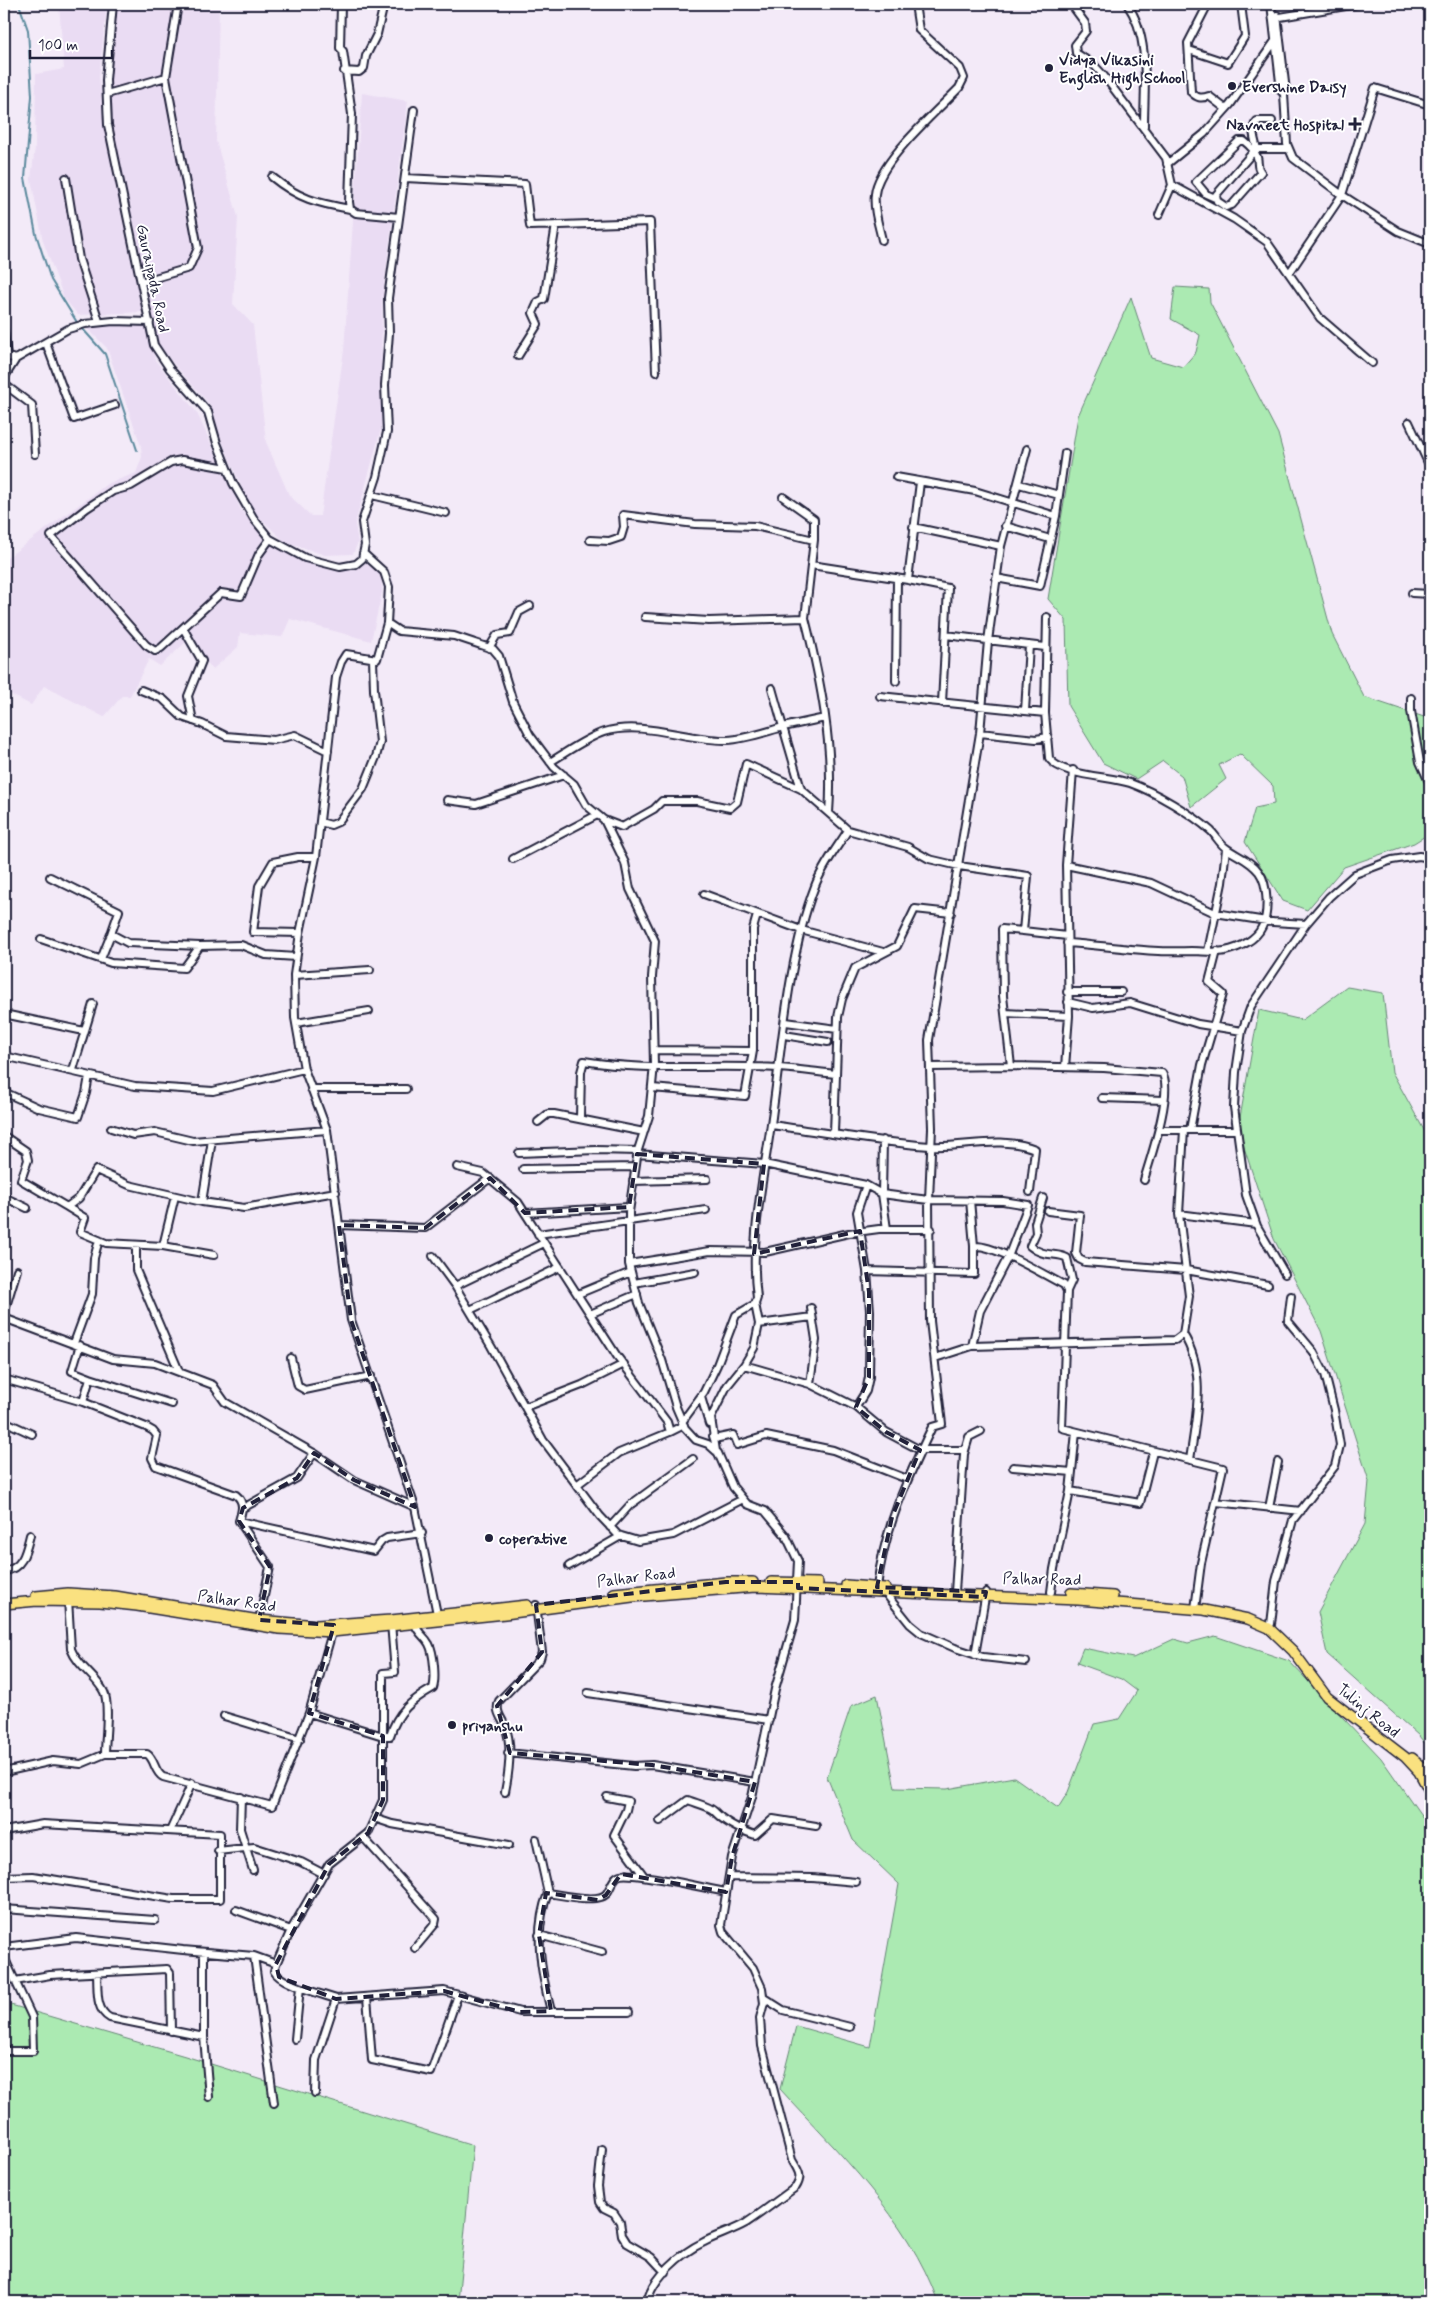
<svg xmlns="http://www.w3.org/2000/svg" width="1434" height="2306" viewBox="0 0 1434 2306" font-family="Mynerve,sans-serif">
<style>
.built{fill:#eadcf3}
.green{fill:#abeab2;stroke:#668676}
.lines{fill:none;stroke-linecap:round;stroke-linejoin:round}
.stream{stroke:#5a899c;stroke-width:2}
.minor-casing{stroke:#22223b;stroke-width:10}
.major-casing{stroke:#22223b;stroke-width:12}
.minor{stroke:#fff;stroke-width:6}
.major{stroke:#fae180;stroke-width:9}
.marked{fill:none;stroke:#22223b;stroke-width:4;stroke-dasharray:10 6;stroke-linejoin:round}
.poi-dot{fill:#22223b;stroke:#fff;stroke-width:2}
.labels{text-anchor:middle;stroke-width:4;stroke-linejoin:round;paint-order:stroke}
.poi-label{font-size:16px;font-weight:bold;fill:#22223b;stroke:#fff;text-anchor:start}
.street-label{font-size:16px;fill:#22223b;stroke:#fff}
</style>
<rect width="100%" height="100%" fill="#f3eaf8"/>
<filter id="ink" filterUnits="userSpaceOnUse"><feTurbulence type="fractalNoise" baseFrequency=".02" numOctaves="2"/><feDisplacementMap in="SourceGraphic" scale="10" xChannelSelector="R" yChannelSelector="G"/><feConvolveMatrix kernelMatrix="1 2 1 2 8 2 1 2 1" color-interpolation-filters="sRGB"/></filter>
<g filter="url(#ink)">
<!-- built -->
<path class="built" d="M 59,4 L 107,4 L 99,77 L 104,125 L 143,312 L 78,315 L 64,298 L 43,241 L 31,179 L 35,147 L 36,74 L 64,69 Z
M 117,4 L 219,4 L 216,141 L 238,217 L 233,304 L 253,325 L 266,442 L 289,495 L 311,516 L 320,516 L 344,350 L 362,93 L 408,101 L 382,301 L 381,429 L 355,524 L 358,542 L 353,554 L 325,555 L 284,541 L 251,509 L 220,437 L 210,405 L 166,355 L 155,338 L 110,119 L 109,81 Z
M 117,324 L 147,327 L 155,360 L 197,413 L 241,510 L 262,537 L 288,554 L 335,568 L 360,564 L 366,560 L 381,574 L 382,592 L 371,641 L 290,619 L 282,637 L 240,633 L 238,647 L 213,669 L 187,641 L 160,666 L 149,659 L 130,696 L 122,696 L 104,717 L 44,686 L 31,705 L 4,691 L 4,560 L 107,484 L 136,473 L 142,457 L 141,446 L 107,348 L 87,328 Z"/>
<!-- green -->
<path class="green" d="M 1175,287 L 1209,289 L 1210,302 L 1278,434 L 1332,634 L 1364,697 L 1430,719 L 1430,833 L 1414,843 L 1344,867 L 1307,910 L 1283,901 L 1245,842 L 1255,808 L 1274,804 L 1273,786 L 1240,754 L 1219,765 L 1226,779 L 1191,807 L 1182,776 L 1163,761 L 1136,779 L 1103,763 L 1068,706 L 1066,620 L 1048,599 L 1078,416 L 1131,297 L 1151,358 L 1183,367 L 1196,352 L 1200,335 L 1171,319 Z
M 1347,987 L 1383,993 L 1392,1072 L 1430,1141 L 1430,1750 L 1419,1736 L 1327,1654 L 1318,1612 L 1365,1524 L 1369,1481 L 1321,1331 L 1274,1239 L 1238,1129 L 1259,1010 L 1302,1020 Z
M 1215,1636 L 1289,1661 L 1381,1758 L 1430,1828 L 1430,2302 L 938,2302 C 908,2217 839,2154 780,2089 L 796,2026 L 870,2047 L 899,1884 L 853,1840 L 827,1777 L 851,1706 L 877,1695 L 895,1788 L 947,1789 L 1014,1777 L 1058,1808 L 1068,1792 L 1094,1724 L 1119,1719 L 1137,1691 L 1121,1679 L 1077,1663 L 1083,1648 L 1133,1658 L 1174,1639 L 1188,1643 Z
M 4,2003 L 185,2056 L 473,2145 L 458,2302 L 4,2302 Z"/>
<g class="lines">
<!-- stream -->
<path class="stream" d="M 19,4 L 28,30 L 32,96 L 25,178 L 36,234 L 51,280 L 78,324
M 81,327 L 105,354 L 137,450"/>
<!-- minor casing -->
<g class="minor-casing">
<path id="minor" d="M 113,4 L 106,80 L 108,125 L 154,345 L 170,369 L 208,412 L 217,443 L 233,483 L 254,519 L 270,539 L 305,558 L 340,567 L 356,564 L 362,559 L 365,545 L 362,522 L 377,477 L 387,432 L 385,385 L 389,333 L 388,298 L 414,110
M 341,4 L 340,48 L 343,51 L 352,114 L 349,202 L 350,209 L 356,213 L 399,217
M 1071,4 L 1085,23 L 1086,31 L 1075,45 L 1076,53 L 1094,65 L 1104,76 L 1166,158 L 1172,185 L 1159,215
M 1127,4 C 1151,38 1144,87 1144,126
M 1208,4 L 1188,43 L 1191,92 C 1197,98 1201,99 1209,96 L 1226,109
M 1271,4 L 1281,91 L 1284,94 L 1287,144 L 1293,158 L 1342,195 L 1398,231 L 1430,244
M 1277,15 L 1286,91 L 1284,94
M 1274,18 L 1358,4
M 1189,50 L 1228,63 L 1245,36 L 1241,4
M 344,71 L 359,72 L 364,68 L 366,56 L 377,34 L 384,4
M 107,94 L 166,77
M 1257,149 C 1255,140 1250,129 1257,121 L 1272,121
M 1167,164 L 1204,134 L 1230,105 L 1275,41
M 272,177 C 299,199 317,203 350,209
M 66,178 L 79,259 L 99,321
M 405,178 L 525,184 L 530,226 L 650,222 L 656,372
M 1172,185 L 1234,219 L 1267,242 L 1320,318 L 1372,363
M 1215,198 L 1206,194 L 1196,182 L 1239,141 L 1244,141 C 1249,145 1255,151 1257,157 C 1259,163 1256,167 1261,172 L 1232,205 L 1226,207 L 1217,201 L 1216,195 L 1254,151 L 1257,149 L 1289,149
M 882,240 C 879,226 873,209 875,194 C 878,162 936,112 959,88 L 964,78 L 960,68 L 919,30 L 915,4
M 1290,272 L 1342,195 L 1375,88 L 1430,105
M 141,282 L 189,268 L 198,248 L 166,77 L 178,4
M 4,331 L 7,357
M 46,343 L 74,419 L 115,405
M 4,356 L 16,359 L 68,329 L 85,324 L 113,321 L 150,322
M 518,356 L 538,324 L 533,313 L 538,302 L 544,299 L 556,225
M 4,378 L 16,359
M 4,384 L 32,405 L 35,454
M 1409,422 L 1430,467
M 227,468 L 182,460 L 171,462 L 131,486 L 113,491 L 87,508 L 51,536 L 146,645 L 155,651 L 161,648 L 221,593 L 241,596 L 259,554 L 270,539
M 896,477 L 975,491 L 1056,516
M 1019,484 L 1059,495
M 372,495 L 446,513
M 783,497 L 814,519 L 814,540
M 1005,526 L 1050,539
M 913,527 L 1001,546
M 590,540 L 609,541 L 621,537 L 624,527 L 623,515 L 695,524 L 755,526 L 814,540 L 805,618
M 363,553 L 384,572 L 389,587 L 387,623 L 399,631 L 454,636 L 493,649 L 499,656 L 513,702 L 530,735 L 554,767 L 574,784 L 586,805 L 604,820 L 622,827 L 654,809 L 662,801 L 697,801 L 730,808 L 737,802 L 746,764 L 801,789 L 848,830 L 908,847 L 929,859 L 959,866 L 1028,876 L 1023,931 L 1002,929 L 1003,996 L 1011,1066 L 1104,1068 L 1162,1073 C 1174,1090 1150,1160 1144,1180
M 811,565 L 908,580 L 948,588 L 942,703
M 996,578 L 1040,586 L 1056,516 L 1065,453
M 908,580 L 920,482
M 1412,593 L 1430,594
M 645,617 L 709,621 L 805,618 C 821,682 834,747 829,813
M 1047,617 L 1045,713 L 1049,758 C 1060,776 1110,776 1130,783 C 1155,792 1192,814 1211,831 C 1216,836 1220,844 1226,848 C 1238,857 1249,859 1259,872 C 1268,884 1269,914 1262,927 C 1256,940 1239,948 1225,951 C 1215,953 1202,951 1191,951 C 1150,953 1109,946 1067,943
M 387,623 L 377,659 L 346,654 L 341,662 L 336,677 L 316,857 L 300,933 L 294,975 L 295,1018 L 304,1069 L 327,1130 L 351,1320 L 415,1507 L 437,1614
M 183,628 L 202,661 L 188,696 L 193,721
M 946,635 L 1045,647
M 489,648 L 497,635 L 510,633 L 519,612 L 530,606
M 896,681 L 897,578
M 772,688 L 783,727 L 825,718
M 141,690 L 163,699 L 182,717 L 202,724 L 226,736 L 274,740 L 295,735 L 328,751
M 880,696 L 1045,713
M 1411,698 L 1411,711 L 1420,762 L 1430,784
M 1025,711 L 1029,645
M 980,733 L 1036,739 L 1048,737
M 550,762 C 567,752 586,738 604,732 C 644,720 687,741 727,740 C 746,739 765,732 783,727 L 801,789
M 447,800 L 476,804 L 564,775
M 604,820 L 625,863 L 630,889 L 655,941 L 652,977 L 654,1065 L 649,1116 L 638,1150 L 629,1212 L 629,1264 L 639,1303 L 662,1360 L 676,1407 L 685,1428 L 696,1440 L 708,1444 L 718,1453 L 733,1487 L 747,1504 L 765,1511 L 786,1536 L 798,1561 L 795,1620 L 775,1689 L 752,1797 L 732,1857 L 721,1925 L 723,1932 L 753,1968 L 762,1988 L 764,2003 L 760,2018 L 762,2046 L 792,2160 C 798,2170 803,2176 796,2187 C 779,2199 763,2212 746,2223 C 732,2231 717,2235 704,2242 C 681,2253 653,2277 647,2302
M 320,822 L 331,825 L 338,822 L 363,789 L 376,757 L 380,742 L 374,690 L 373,659
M 513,859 L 597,815
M 1066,865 L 1073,770
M 50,877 L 119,911 L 111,934 L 128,943 L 200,946
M 704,894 L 801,930 L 883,952
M 1023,931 L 1067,936
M 300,933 L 253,932 L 259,886 L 273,862 L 298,857 L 316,857
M 41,939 L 111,963 L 184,968 L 200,946 L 241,945 L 266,955 L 296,957
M 1208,951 L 1222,883 L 1226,849
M 101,959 L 111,934
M 294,975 L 370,970
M 1067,992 L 1121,992
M 1068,1002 L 1093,1008 L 1130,1003 L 1198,1024 L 1242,1031
M 1005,1013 L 1069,1016
M 4,1014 L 84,1031
M 786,1022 L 837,1029
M 296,1023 L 369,1011
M 784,1035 L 828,1042
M 654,1050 L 753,1051
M 4,1056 L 135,1086 L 213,1091 L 304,1069
M 930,1067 L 1011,1066
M 1065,1067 L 1069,1016 L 1066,865 L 1151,883 L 1215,913 L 1273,922 L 1306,924
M 73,1070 L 93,1004
M 652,1088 L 745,1096 L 753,1051 L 753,929 L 757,915
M 311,1089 L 406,1089
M 4,1092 L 39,1108 L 78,1117 L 86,1093 L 89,1076
M 1102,1098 L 1164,1100
M 580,1118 L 581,1072 L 584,1061 C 648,1072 713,1064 778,1068 C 797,1069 816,1072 835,1074
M 538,1122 L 548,1114 L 554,1114 L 644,1132
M 771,1125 C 823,1132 877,1142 930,1146 C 966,1148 999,1135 1035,1149 L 1030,1192
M 111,1128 L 133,1135 L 155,1132 L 193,1141 L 327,1130
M 1159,1130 L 1237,1130
M 1190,1130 L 1202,1065 L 1223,994 L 1209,982 L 1217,951
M 834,1133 L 838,1017 L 842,999 L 855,968 L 897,946 L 915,909 L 951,913
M 4,1136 L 26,1151 L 28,1160 L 21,1180 L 67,1207 L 79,1198 L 96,1170 L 129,1185 L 202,1202 L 212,1140
M 883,1140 L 882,1194 L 887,1229
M 519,1153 L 596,1150 L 638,1151
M 637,1154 L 764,1164 L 866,1185 L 882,1194 L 904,1197 L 929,1200 L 1003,1201 L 1028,1205 L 1008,1257 L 980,1311 L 972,1346
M 457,1167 L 483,1173 L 518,1202 L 617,1356 L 667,1422 L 670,1432 L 684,1425
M 523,1169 L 635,1167
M 633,1181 L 707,1179
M 4,1197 L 27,1208
M 1043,1198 L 1035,1223 L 1036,1233 L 1030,1246 C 1044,1258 1057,1252 1067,1258 L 1072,1280 L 1067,1291
M 970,1200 L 974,1246
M 202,1202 L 244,1208 L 336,1192
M 67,1207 L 85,1218 L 80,1232 L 106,1243 L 163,1246 L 214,1255
M 1048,1211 L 1080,1215 L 1076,1253 L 1079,1259 L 1085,1262 L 1186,1270 L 1268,1285
M 525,1213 L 629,1207
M 1179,1214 L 1256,1224
M 339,1225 L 425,1228 L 490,1178
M 538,1234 L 706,1210
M 136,1246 L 136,1270 L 179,1371
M 163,1246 L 175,1196
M 433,1256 L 455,1286 L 491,1346 L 543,1440 L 600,1516 L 618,1535 L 638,1541 L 673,1535 L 743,1499
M 629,1264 L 710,1251 L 765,1252 L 849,1233 L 879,1229 L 931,1229
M 867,1271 L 974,1274 L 974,1246 C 994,1244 1044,1275 1064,1285 L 1067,1291 L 1062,1428 L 1223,1468 L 1201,1563 L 1195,1609
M 1285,1274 L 1257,1226 L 1246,1195 L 1234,1107 L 1236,1072 L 1242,1031 L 1251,1006 L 1306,924 L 1329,897 L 1355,874 L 1392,860 L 1419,856 L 1430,858
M 634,1283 L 695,1272
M 455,1286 L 544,1243
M 578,1294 L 631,1272
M 755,1304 L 759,1324
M 470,1310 L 560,1267
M 4,1313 L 17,1270
M 590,1314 L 637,1294
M 4,1318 L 113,1359 L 155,1363 L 213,1385 L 225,1402 L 314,1453 L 354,1480 L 415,1507
M 1183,1334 C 1207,1372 1196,1417 1190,1460
M 74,1343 L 92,1294 L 94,1258 L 99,1240
M 80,1345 L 72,1371 L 90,1378 L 83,1402
M 291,1358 L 298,1386 L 305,1390 L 371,1376
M 935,1358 L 972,1346 L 1175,1340 L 1183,1334 L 1189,1296 L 1179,1214 L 1184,1130
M 744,1365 L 754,1348 L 759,1324 L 812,1317
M 90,1378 L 172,1404
M 4,1379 L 83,1402 L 146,1427 L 153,1431 L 157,1436 L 152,1458 L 156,1466 L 236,1495 C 245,1502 242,1511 239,1521 L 270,1567 L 259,1620
M 810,1384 L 816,1340 L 811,1308
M 701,1397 L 709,1424
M 525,1407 L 582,1385 L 624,1364
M 856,1407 L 866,1391 L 869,1377 L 870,1311 L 867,1271 L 857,1212 L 866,1185
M 4,1421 L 32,1434
M 682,1422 L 704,1392 L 717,1365 L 736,1315 L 755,1304 L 757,1298 C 749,1237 764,1177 772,1117 C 782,1044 789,953 815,886 C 823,865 837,848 848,830
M 713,1436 L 714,1439 L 733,1435 L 737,1445 L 766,1436 L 833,1450 L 907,1479
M 716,1451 L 711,1418 L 727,1386 L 744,1365 L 810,1384 L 856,1407 L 886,1432 L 920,1450 L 965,1450
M 1013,1467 L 1072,1472
M 578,1484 L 619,1453 L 670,1432
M 1070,1491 L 1140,1503 L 1153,1452
M 1216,1502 L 1301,1511
M 243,1508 L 297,1478 L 314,1453
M 1269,1508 L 1278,1462
M 239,1521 L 374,1551 L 382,1541 L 387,1538 L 422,1533
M 610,1527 L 630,1505 L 693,1459
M 569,1566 L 621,1536
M 4,1571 C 23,1569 26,1551 30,1535
M 877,1587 C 884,1529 907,1479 932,1427 L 942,1424 L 930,1321 L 929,1200 L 932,1128 L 929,1040 L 980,733 L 988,641 L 1001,546 L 1027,449
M 955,1592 L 964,1454 L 969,1437 L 981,1431
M 1051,1592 L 1054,1569 L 1070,1491 L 1076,1432
M 886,1594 L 910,1624 L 921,1633 L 955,1648 L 983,1657 L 1026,1662
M 68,1599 L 71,1649 C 78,1667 96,1676 104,1692 C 110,1705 105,1739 105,1754
M 1271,1624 L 1276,1581 L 1293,1520 L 1335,1466 L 1340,1445 L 1334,1410 L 1325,1374 L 1313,1351 L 1288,1321 L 1291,1296
M 333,1629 L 309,1713 L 383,1736 L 390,1736 C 397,1712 412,1700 433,1688 C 436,1679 434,1653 429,1644 C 425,1636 418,1634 415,1624
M 975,1655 L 986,1592
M 588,1693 L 769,1720
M 224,1716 L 300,1739
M 508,1753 L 634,1766 L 652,1765 L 755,1782
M 4,1772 L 53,1761 L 81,1764 L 105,1754 L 147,1754 C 155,1759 154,1772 163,1777 L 272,1806 L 309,1713
M 505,1792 C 509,1772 513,1745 505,1726 C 501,1717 495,1711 499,1701 L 540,1659 L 542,1652 L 536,1605
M 241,1797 L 240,1829 L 253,1870
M 607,1797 L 628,1801 L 626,1810 L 614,1835 L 644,1876
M 377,1819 L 392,1824 L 509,1845
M 660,1821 L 688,1800 C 695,1803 709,1806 714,1811 C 725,1823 740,1830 755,1835 L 773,1819 L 816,1826
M 4,1831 L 43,1824 L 220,1834 L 220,1899 L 173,1899 L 33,1876 L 4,1877
M 170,1831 L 192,1783
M 363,1837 L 436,1919 L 435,1924 L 415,1948
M 536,1839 L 548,1893
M 218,1851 L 254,1847 L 301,1862 L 324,1874
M 729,1877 L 813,1878 L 856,1882
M 4,1909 L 155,1920
M 236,1910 L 291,1930
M 539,1935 L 602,1952
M 4,1947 L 76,1938 L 183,1950 L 254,1956 L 276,1964 L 291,1930 L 329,1864 L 368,1833 L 383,1800 L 383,1673 L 395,1672 L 391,1623
M 204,1952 L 204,2037 L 209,2097
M 254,1956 L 274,2103
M 4,1957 L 32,2017 L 33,2051 L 4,2051
M 276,1964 L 274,1971 C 280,1984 322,1994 336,1999 L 316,2060 L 315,2093
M 97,1974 C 98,1990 95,2010 110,2018 L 204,2037
M 15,1981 L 50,1975 L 167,1969 L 170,1973 L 171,2031
M 367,1997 L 372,2060 L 431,2072 L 458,1995
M 764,1998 L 783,2010 L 850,2027
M 336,1999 L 444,1991 L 520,2012 L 629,2012
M 551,2011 C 541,1973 533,1931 548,1893 C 561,1895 600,1904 607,1893 C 611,1887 613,1877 620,1875 C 633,1871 708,1889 726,1892
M 295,2039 L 300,1987
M 602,2149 L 598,2186 L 600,2202 L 604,2208 L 614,2213 L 620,2222 L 622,2235 L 627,2243 L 651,2257 L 665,2272"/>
</g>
<!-- major casing -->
<g class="major-casing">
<path id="major" d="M 771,1582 L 818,1583
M 846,1585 L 885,1588
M 614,1593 L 726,1582 L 753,1582
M 1071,1593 L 1113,1596
M 36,1596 L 68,1593 L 115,1596 L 259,1620 L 317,1625 L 391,1620 L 527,1605
M 4,1604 L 37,1601 L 100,1602 L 137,1606 L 279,1629 L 332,1632 L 505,1614 L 632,1597 L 755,1587 L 1078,1600 L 1204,1610 L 1248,1619 L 1269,1628 L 1293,1651 L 1327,1697 L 1405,1757 L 1419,1772 L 1430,1792
M 1412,1758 L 1423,1767 L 1430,1778"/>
</g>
<!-- minor -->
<use href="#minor" class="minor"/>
<!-- major -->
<use href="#major" class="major"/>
</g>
</g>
<!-- marked area -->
<path class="marked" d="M 637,1154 L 764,1164 L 754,1254 L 860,1231 L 869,1292 L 869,1377 L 856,1407 L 886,1432 L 920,1450 L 892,1517 L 877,1587 L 986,1592 L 985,1597 L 798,1588 L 798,1582 L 726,1582 L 536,1605 L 542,1652 L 497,1706 L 510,1753 L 652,1765 L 755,1782 L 732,1857 L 726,1892 L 621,1874 L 606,1895 L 598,1900 L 546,1893 L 539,1935 L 551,2011 L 520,2012 L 444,1991 L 336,1999 L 279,1977 L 276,1964 L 329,1864 L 368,1833 L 383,1800 L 383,1736 L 309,1713 L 334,1625 L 259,1620 L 270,1567 L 239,1521 L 243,1508 L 297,1478 L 314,1453 L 354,1480 L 415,1507 L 351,1320 L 339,1225 L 425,1228 L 490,1178 L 525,1213 L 629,1207 Z"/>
<!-- markers -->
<g class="poi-dot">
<circle cx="1049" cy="68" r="5"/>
<circle cx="1232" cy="86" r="5"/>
<path d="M1352.5 116.5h5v5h5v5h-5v5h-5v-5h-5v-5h5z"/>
<circle cx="489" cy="1538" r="5"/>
<circle cx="452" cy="1725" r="5"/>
</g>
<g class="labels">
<!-- poi labels -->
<g class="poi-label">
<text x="1059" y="65">Vidya Vikasini<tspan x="1059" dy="18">English High School</tspan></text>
<text x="1242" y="92">Evershine Daisy</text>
<text x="1344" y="130" text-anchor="end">Navneet Hospital</text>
<text x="499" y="1544">coperative</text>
<text x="462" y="1731">priyanshu</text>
</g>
<!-- street labels -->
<g class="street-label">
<text transform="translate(154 278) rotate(78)" y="6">Gauraipada Road</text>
<text transform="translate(636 1576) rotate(-7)" y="6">Palhar Road</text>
<text transform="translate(1042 1578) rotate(1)" y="6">Palhar Road</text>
<text transform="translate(237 1600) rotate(8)" y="6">Palhar Road</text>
<text transform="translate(1369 1710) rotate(39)" y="6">Tulinj Road</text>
</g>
</g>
<!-- margin -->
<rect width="1434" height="2306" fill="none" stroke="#fff" stroke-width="20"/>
<rect x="10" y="10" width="1414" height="2286" fill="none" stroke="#22223b" stroke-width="2" filter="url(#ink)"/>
<!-- scale -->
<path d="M30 50v8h82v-8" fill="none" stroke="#22223b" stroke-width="2.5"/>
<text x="38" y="50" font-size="15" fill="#22223b" stroke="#ffffff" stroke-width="4" paint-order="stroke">100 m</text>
</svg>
